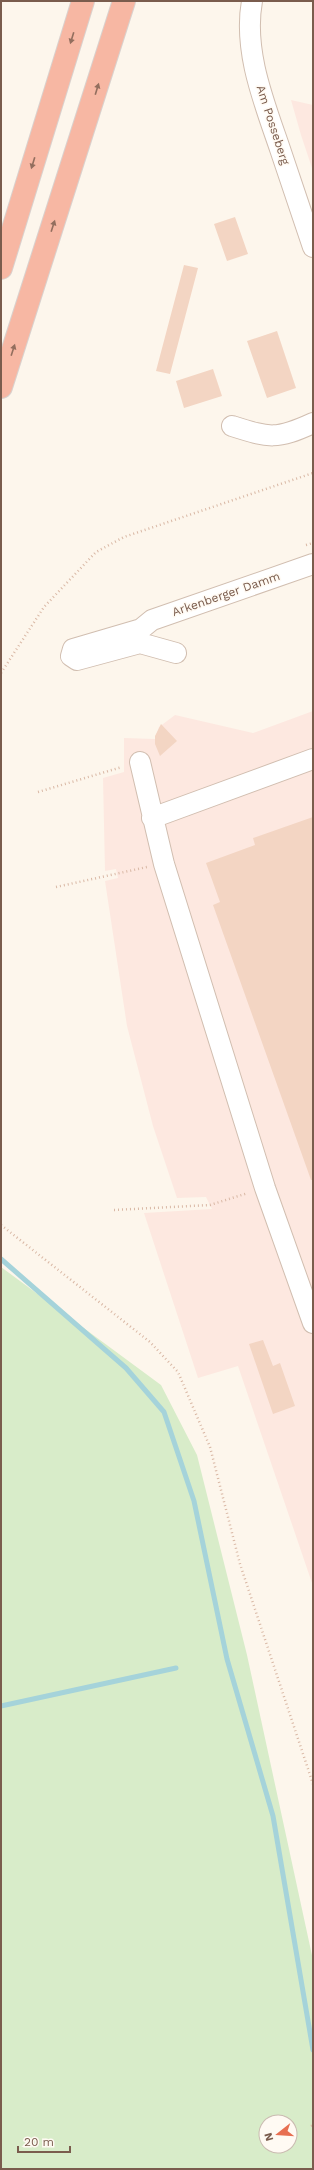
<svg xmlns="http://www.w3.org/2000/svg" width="314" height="2170" viewBox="0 0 314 2170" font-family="'Work Sans',sans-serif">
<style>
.commercial{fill:#fde8e0}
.green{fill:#d8ecc9;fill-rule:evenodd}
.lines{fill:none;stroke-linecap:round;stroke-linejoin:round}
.stream{stroke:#a5d3da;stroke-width:5}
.building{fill:#f3d5c3}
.minor-casing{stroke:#d1beb0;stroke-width:22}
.highway-casing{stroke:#dad1cd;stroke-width:24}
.path{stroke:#d9b8a5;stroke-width:2.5;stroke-dasharray:1 3;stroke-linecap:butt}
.minor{stroke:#fff;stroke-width:20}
.highway{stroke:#f7b7a3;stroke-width:22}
.oneway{fill:#936e5e}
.labels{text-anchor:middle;stroke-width:3;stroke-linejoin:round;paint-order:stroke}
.street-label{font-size:12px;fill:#7a5c4d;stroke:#fffaf3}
</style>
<rect width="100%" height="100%" fill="#fdf6ec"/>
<!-- commercial -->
<path class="commercial" d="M 291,100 L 313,105 L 313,171 L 301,135 Z
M 313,711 L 313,1586 L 238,1366 L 198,1378 L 144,1213 L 212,1209 L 206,1197 L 177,1198 L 153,1126 L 127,1026 L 105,881 L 118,878 L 116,869 L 105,871 L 103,778 L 124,772 L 124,738 L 155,739 L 159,727 L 175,715 L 253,733 Z"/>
<!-- green -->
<path class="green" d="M 1,1267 L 161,1385 L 197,1455 L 247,1655 L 313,1960 L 313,2169 L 1,2169 ZM 266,2122 L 290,2122 L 290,2146 L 266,2146 Z"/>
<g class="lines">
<!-- stream -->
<path class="stream" d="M 1,1259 L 126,1368 L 164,1412 L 194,1501 L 227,1659 L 273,1816 L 313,2050
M 1,1706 L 176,1668"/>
</g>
<!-- building -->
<path class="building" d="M 235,217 L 248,254 L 227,261 L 214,224 Z
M 184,265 L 198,268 L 170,374 L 156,371 Z
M 277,331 L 296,388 L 267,398 L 247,341 Z
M 213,369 L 222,396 L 184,408 L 176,381 Z
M 161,724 L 177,741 L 160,756 L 155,744 L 155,736 Z
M 313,817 L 313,1180 L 311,1180 L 213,905 L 220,902 L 206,863 L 255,845 L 253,838 Z
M 263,1340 L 273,1366 L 280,1363 L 295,1406 L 273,1414 L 249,1344 Z"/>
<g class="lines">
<!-- minor casing -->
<g class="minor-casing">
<path id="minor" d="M 252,1 C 243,51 264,102 280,149 C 291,181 302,214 313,247
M 232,426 C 270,438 276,440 313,423
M 176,653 L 140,643 L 77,660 L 71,656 L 73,649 L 141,629 L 152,620 L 313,564
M 140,762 L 164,864 L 265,1188 L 313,1323
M 152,818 L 313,759"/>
</g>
<!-- highway casing -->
<g class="highway-casing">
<path id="highway" d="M 1,268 L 83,1
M 1,387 L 124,1"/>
</g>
<!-- path -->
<path class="path" d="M 306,545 L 313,543
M 1,673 L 44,607 L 96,552 L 124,537 L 313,473
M 38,792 L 122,767
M 56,887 L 147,867
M 114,1210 L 210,1205 L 248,1193
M 1,1225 L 150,1342 L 178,1372 L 210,1447 L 240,1564 L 313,1784
M 311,2126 L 313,2125"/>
<!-- minor -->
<use href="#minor" class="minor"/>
<!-- highway -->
<use href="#highway" class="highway"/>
</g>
<!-- one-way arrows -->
<defs><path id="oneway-solid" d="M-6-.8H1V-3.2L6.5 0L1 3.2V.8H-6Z"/></defs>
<g class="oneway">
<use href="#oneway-solid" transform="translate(72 38) rotate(107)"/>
<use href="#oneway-solid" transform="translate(97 89) rotate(-73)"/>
<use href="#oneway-solid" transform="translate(33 163) rotate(107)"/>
<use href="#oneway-solid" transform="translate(53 226) rotate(-72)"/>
<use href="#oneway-solid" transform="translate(13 350) rotate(-72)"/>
</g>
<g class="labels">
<!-- street labels -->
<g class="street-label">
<text transform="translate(273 125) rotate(72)" y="4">Am Posseberg</text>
<text transform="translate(226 594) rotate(-19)" y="4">Arkenberger Damm</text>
</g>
</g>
<!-- border -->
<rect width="314" height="2170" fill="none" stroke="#7a5c4d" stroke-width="4"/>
<!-- north arrow -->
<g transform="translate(278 2134) rotate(253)"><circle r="19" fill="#fffaf3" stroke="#cabbb1"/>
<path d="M0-3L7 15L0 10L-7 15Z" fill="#e76f51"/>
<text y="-6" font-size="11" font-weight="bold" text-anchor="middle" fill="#7a5c4d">N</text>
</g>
<!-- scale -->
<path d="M18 2146v6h52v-6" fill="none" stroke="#7a5c4d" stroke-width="2"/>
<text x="24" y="2146" font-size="12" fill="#7a5c4d" stroke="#fffaf3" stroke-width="3" paint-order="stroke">20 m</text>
</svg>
